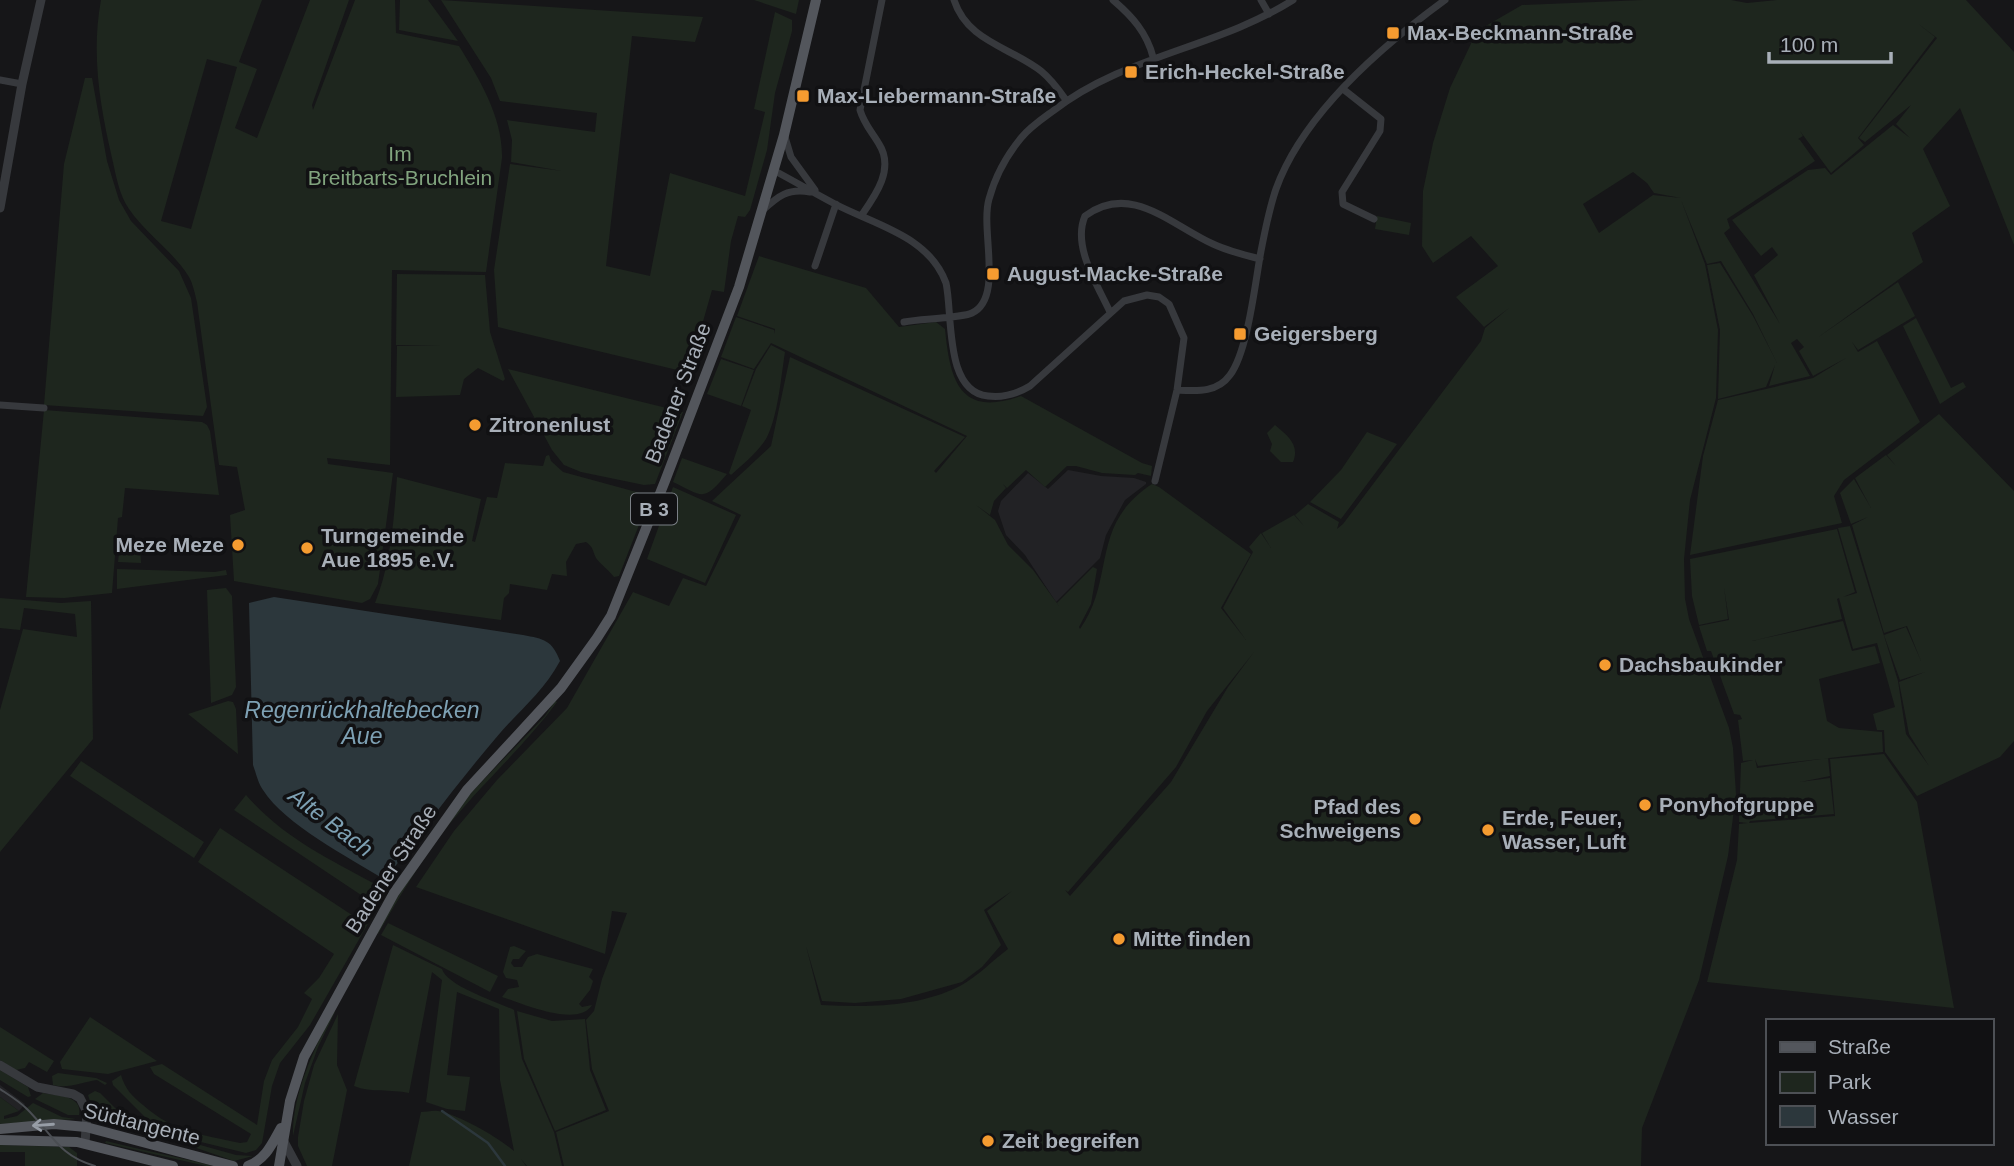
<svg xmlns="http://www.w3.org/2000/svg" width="2014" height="1166" viewBox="0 0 2014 1166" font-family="Helvetica,sans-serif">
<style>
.built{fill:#222225}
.green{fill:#1e261e;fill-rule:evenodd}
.water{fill:#2c373c}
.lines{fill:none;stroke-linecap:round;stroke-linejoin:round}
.stream{stroke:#2c373c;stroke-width:2.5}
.minor{stroke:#37393d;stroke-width:7}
.tertiary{stroke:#37393d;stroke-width:9}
.primary{stroke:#53565c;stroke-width:10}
.tram{stroke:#4a4d52;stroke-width:2}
.oneway{stroke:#979da6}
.poi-dot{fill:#f59b30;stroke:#111113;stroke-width:2.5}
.labels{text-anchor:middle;stroke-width:7;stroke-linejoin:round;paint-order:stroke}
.shield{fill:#111113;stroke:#7b8086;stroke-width:2}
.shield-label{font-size:19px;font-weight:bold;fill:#a8afb8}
.poi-label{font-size:21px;font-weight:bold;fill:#a8afb8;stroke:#111113;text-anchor:start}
.park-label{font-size:21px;fill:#81a47e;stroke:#111113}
.street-label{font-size:21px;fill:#a8afb8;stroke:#111113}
.water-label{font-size:23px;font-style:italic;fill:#7ea1b4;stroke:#111113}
</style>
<rect width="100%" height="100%" fill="#161618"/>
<!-- built -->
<path class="built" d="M 1068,470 L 1101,476 L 1134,478 L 1146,482 L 1146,484 L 1125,500 L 1106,535 L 1100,558 L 1056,602 L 1025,555 L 1006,535 L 998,511 L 1001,501 L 1028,473 L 1048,489 Z
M 0,1085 L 25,1104 L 19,1111 L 0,1097 Z"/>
<!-- green -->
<path class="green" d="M 101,0 L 262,0 L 239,62 L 257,69 L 235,128 L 257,138 L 310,0 L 349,0 L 312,105 L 313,110 L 355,0 L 395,0 L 396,33 L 459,46 C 480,80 503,118 502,158 L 486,272 L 392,270 L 390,465 L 327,458 L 328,464 L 393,473 L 378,584 L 370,599 L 362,603 L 234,581 L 230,515 L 245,510 L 237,467 L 219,465 L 197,302 C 195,294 193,284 189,277 C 173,251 146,234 129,209 C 119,195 116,175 112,158 C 100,106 91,54 101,0 ZM 207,59 L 237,67 L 191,229 L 161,221 Z
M 400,0 L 428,0 L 458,41 L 399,30 Z
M 441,0 L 703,17 L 695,42 L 632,36 L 606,266 L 650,276 L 670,173 L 745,196 L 765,112 L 754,109 L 775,12 L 792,20 L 792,31 L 775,93 L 767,150 L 750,210 L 745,217 L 738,216 L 731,241 L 724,292 L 712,290 L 698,339 L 705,341 L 694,374 L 498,327 L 494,270 L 510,164 L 562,171 L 511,162 L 512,140 L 507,120 L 595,132 L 597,113 L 500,101 L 491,78 Z
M 754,0 L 799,0 L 796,14 Z
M 1643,0 L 1731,0 L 1747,3 L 1777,0 L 1966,0 L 2014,52 L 2014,245 L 1960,108 L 1923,149 L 1950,206 L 1912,233 L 1923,262 L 1817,338 L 1898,282 L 1915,316 L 1858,350 L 1852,342 L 1858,352 L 1877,341 L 1920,422 L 1844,480 L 1834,496 L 1842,523 L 1690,555 L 1703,456 L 1718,400 L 1813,378 L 1846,358 L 1813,376 L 1799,351 L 1804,347 L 1797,339 L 1791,343 L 1810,376 L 1769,386 L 1775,365 L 1766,387 L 1718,399 L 1720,330 L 1707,265 L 1720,263 L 1753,316 L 1777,363 L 1753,314 L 1721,261 L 1707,264 L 1681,200 L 1705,264 L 1718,330 L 1716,398 L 1690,500 L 1684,559 L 1685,599 L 1689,619 L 1729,728 L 1733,748 L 1736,794 L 1728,856 L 1699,980 L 1642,1128 L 1641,1166 L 564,1166 L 556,1132 L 609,1111 L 592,1069 L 586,1020 L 594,1011 L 602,979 L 627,913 L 612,911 L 605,954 L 416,887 L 454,831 L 497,780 L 567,708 L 633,592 L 669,606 L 683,578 L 706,586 L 741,515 L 712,501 L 771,446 L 790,357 L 965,437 L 934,471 L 936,473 L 967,436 L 771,343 L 754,369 L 721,357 L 736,317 L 774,330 L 774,334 L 775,329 L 737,316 L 759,256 L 866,288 L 899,327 L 936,322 L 945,329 C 950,380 959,418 1021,396 L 1142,463 L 1152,466 L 1151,476 L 1138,473 L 1135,475 L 1102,473 L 1076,466 L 1067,466 L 1045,487 L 1026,470 L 1007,488 L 1003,484 L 1006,488 L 994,501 L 990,515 L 976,505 L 995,520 L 1008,545 L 1033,570 L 1059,606 L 1057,603 L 1093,567 L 1097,569 L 1091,604 L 1079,627 L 1080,629 C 1116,579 1089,525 1152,484 L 1159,487 L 1251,554 L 1221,608 L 1246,640 L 1223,608 L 1253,552 L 1249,547 L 1261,533 L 1271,548 L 1262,533 L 1294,515 L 1304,526 L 1295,515 L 1308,504 L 1339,522 L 1337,529 L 1343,524 L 1481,341 L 1485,328 L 1509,308 L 1484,327 L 1456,297 L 1498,266 L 1471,236 L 1433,263 L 1422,246 L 1423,191 L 1433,143 L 1450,88 L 1477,31 L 1522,5 ZM 1917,23 L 1937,38 L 1859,138 L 1865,142 L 1911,105 L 1896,124 L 1910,138 L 1893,125 L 1831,175 L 1825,168 L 1808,170 L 1732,220 L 1761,256 L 1772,247 L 1778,255 L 1754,275 L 1780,324 L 1724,233 L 1730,228 L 1727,219 L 1815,161 L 1800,140 L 1798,139 L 1803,136 L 1800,131 L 1831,173 L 1864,145 L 1858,138 L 1935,37 ZM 1633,172 L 1647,183 L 1654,193 L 1681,198 L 1653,195 L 1599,233 L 1583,204 ZM 1254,652 L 1228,687 L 1171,782 L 1070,896 L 1065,890 L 1068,892 L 1176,767 L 1207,711 ZM 1012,891 L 987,911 L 1008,949 C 992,961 977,977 960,986 C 916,1008 868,1007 821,1005 L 806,946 L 822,1001 L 855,1003 L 901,999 L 962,982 L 982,967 L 1001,945 L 984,910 Z
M 85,78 L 92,78 L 107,161 L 119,200 L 131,221 L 179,271 L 191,298 L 207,407 L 203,416 L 44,405 L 64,164 Z
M 1377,216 L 1411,223 L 1409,235 L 1375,229 Z
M 397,274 L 485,275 L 490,332 L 505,379 L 503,381 L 478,368 L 464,379 L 460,395 L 396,397 L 397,346 L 440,346 L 396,345 Z
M 1916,318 L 1951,388 L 1963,382 L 1966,387 L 1940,404 L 1903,326 Z
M 771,345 L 785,352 C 781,377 778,417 766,439 C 757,453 743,464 731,475 L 729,473 L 751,410 L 742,406 L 756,369 Z
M 721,359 L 754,370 L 741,406 L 707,394 Z
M 508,369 L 683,412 L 655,484 L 644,485 L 581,472 L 564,465 L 552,450 Z
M 44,410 L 202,422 L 207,425 L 210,431 L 219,495 L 125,488 L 122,517 L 118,518 L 112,593 L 64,598 L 26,597 Z
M 1939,414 L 2014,491 L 2014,741 L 2000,757 L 1917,796 L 1885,752 L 1884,730 L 1877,730 L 1873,714 L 1895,707 L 1877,643 L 1853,649 L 1839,598 L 1837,599 L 1842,619 L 1752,641 L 1843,621 L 1852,651 L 1875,646 L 1880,663 L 1819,679 L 1827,721 L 1839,728 L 1882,732 L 1883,752 L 1758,766 L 1755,759 L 1757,768 L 1828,758 L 1830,776 L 1800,782 L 1830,778 L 1834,814 L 1750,821 L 1749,823 L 1835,816 L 1830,759 L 1884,754 L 1917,802 L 1954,1008 L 1707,982 L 1737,860 L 1739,824 L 1748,823 L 1739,822 L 1741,763 L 1753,760 L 1743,761 L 1738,720 L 1742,719 L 1740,715 L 1734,714 L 1711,651 L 1707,651 L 1699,626 L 1729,620 L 1724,587 L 1728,619 L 1699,625 L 1692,596 L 1690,559 L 1837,529 L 1855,592 L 1843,597 L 1857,593 L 1838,528 L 1850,526 L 1898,681 L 1906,734 L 1929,766 L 1909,734 L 1899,682 L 1925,672 L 1900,680 L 1884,635 L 1906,627 L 1921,661 L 1907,626 L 1884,633 L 1852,525 L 1868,517 L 1851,524 L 1840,493 L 1854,479 L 1871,508 L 1855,478 L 1886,455 L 1896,466 L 1887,455 Z
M 1275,425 C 1288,436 1300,445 1293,462 L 1281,462 L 1270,451 L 1272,444 L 1267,433 Z
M 1367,432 L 1397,444 L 1341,519 L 1310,502 L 1341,470 Z
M 549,455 L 551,461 L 563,472 L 640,493 L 648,502 L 619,576 L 614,577 C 609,570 600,564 596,558 C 592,550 594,548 586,542 L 576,544 L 566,562 L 567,576 L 552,574 L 547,590 L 510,584 L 509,593 L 504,598 L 501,620 L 375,603 C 391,563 394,519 397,477 L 481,499 L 472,541 L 475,542 L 487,497 L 497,498 L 505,463 L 543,466 L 546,456 Z
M 682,458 L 727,474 C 703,502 704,497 673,482 Z
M 673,487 L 736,515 L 705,583 L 647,559 Z
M 120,545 L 140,547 L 141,563 L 118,562 Z
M 117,569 L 215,572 L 226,570 L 227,575 L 117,589 Z
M 226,588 L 232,596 L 236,687 L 232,695 L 211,703 L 207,590 Z
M 0,598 L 61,603 L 91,601 L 93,739 L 0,852 L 0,710 L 23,629 L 77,637 L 75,614 L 24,608 L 20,630 L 0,628 Z
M 228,701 L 233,702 L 236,709 L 238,754 L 188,714 Z
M 555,701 L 557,702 C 523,748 479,786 444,831 C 419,864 398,899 378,934 L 376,932 L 404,887 L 468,796 L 545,716 Z
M 81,761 L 204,842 L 194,858 L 70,776 Z
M 246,795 C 284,838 326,857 375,884 L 385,894 L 310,1025 L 280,1063 L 272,1086 L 262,1143 L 256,1150 L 246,1153 L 160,1132 L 113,1085 L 112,1081 L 121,1075 C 125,1089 132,1096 143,1105 C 175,1133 200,1134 240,1143 L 247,1142 L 251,1134 L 154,1074 L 150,1067 L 162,1064 L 257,1125 L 264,1081 L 272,1060 L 298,1027 L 312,999 L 304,993 L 319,978 L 334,954 L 198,862 L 220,828 L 355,917 L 367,899 L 234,810 Z
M 388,923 L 498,976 L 490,992 L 381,935 Z
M 393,945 L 442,969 C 447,986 497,1002 514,1010 L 522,1059 L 554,1132 L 562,1166 L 527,1166 L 521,1159 L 526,1166 L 409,1166 L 421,1112 C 426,1112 433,1110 438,1111 C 460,1115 499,1138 514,1151 L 500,1080 L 499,1009 L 457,992 L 447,1075 L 470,1077 L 465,1111 L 447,1109 L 426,1102 L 442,980 L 432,972 L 409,1093 C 391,1089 371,1093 354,1086 Z
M 514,946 L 526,951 L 519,959 L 513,959 L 511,963 L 514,967 L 522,967 L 528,957 L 537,954 L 593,969 L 589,977 L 593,981 L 590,990 L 579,1004 L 582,1007 L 592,1005 C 578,1028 523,1004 502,997 L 508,989 L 519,987 L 517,980 L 506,978 L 503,972 L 510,947 Z
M 517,1011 L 552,1021 L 585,1019 L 590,1070 L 606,1110 L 555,1131 L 524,1059 Z
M 332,1012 L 335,1012 L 318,1047 L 305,1083 L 293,1136 C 292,1093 315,1049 332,1012 Z
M 338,1014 L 337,1065 L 347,1090 L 332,1166 L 307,1166 L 298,1146 L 298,1137 L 304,1101 L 314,1065 Z
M 90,1017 L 157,1061 L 108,1074 L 62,1069 L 60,1062 Z
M 0,1027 L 54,1061 L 47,1072 L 29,1062 L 25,1068 L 16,1070 L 0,1060 Z
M 0,1070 L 28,1087 L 31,1096 L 28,1097 L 0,1080 Z
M 58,1073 L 96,1078 L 107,1083 L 105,1085 L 97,1080 C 81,1082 69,1089 53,1085 L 52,1076 Z
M 95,1091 L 100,1093 L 129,1122 L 101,1112 L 94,1113 L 88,1095 Z
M 43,1093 C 57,1096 83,1095 79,1115 L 68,1115 L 35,1099 Z
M 0,1097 L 19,1111 L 4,1116 L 4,1119 L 17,1116 L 33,1103 L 62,1117 L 76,1119 L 0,1124 Z
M 106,1141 C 142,1150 178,1157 214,1166 L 206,1166 L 105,1143 Z
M 186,1141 L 236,1155 L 253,1156 L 234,1161 L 185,1144 Z
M 0,1145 L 69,1147 L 77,1153 L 77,1166 L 25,1166 L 25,1152 L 0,1152 Z"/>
<!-- water -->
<path class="water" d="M 274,597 L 523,635 C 544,639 552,640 560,661 C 543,693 518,711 495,739 C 456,785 421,832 385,880 C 349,857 285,825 263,790 C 258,783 256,773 253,765 L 249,603 Z"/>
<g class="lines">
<!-- stream -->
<path class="stream" d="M 442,1111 L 488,1143 L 505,1166"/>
<!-- minor -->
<path class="minor" d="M 954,0 C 967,41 1010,47 1041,71 C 1051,79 1059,90 1066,100
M 1113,0 C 1132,16 1147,33 1153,57
M 1261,0 L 1269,14
M 0,80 L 22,84
M 1343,89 L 1381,119 L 1380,131 L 1342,192 L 1343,204 L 1374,219
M 785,137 L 791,157 L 815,190
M 773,170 C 794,181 814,193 835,204 C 875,225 929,236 946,283 C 953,314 944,392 988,396 C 1004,398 1017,394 1030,386 L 1124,301 L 1147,295 L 1159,297 L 1169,304 L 1184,338 L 1177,390 L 1155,481
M 762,211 C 778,196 788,188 810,192
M 861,216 C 875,196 895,169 879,144 C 872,132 864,124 860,110 L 882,0
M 815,266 L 836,204
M 1110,312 C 1097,284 1072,246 1085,216 C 1131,182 1171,225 1213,244 C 1228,251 1244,255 1260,259
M 904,322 C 919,319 962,318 972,313 C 1004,298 980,230 989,199 C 995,177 1007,155 1021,138 C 1030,127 1042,119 1053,111 C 1125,55 1217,48 1293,0
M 1177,390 C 1197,391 1217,393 1230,375 C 1248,351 1255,283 1261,251 C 1265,231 1269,209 1276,189 C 1303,114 1382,46 1445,0
M 0,405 L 44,408"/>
<!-- tertiary -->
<path class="tertiary" d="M 0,208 L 22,84 L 41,0
M 0,1065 L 37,1087 L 73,1094 L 80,1098 L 87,1112 L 85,1144
M 283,1140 L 297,1166"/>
<!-- primary -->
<path class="primary" d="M 0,1129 L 54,1124 L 86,1127 L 233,1166
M 0,1140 L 77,1142 L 173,1166
M 248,1166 C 266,1159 272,1144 281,1128
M 279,1166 L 290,1101 L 304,1057 L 394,893 L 467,790 L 561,688 L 597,638 L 611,616 L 665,481 L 739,287 L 784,135 L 816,0"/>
<!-- tram -->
<path class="tram" d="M 0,1089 C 9,1095 19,1101 27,1109 C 52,1134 59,1156 95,1166"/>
</g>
<!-- one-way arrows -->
<defs><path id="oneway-shaft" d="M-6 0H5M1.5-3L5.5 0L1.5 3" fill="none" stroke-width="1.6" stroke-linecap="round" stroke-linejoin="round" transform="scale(1.75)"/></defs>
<use class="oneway" href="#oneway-shaft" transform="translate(43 1125) rotate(176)"/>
<!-- markers -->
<g class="poi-dot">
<rect x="1386" y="26" width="14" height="14" rx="3.5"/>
<rect x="1124" y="65" width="14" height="14" rx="3.5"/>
<rect x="796" y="89" width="14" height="14" rx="3.5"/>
<rect x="986" y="267" width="14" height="14" rx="3.5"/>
<rect x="1233" y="327" width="14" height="14" rx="3.5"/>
<circle cx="475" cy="425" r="7"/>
<circle cx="238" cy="545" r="7"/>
<circle cx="307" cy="548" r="7"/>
<circle cx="1605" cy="665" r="7"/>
<circle cx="1645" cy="805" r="7"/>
<circle cx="1415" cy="819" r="7"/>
<circle cx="1488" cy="830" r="7"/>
<circle cx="1119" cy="939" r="7"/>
<circle cx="988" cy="1141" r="7"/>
</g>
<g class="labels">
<!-- shield labels -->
<rect class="shield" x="631" y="493.5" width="46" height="31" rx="5"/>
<g class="shield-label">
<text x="654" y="516">B 3</text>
</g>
<!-- poi labels -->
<g class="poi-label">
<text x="1407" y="40">Max-Beckmann-Straße</text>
<text x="1145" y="79">Erich-Heckel-Straße</text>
<text x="817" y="103">Max-Liebermann-Straße</text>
<text x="1007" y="281">August-Macke-Straße</text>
<text x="1254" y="341">Geigersberg</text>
<text x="489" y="432">Zitronenlust</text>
<text x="321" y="543">Turngemeinde<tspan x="321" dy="24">Aue 1895 e.V.</tspan></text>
<text x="224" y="552" text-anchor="end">Meze Meze</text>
<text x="1619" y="672">Dachsbaukinder</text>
<text x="1659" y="812">Ponyhofgruppe</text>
<text x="1401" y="814" text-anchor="end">Pfad des<tspan x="1401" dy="24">Schweigens</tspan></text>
<text x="1502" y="825">Erde, Feuer,<tspan x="1502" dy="24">Wasser, Luft</tspan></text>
<text x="1133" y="946">Mitte finden</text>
<text x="1002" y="1148">Zeit begreifen</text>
</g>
<!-- park labels -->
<g class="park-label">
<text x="400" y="161">Im<tspan x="400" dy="24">Breitbarts-Bruchlein</tspan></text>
</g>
<!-- street labels -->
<g class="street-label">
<text transform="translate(678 393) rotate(-69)" y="7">Badener Straße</text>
<text transform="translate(391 869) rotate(-57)" y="7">Badener Straße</text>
<text transform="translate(142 1124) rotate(14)" y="7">Südtangente</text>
</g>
<!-- water labels -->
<g class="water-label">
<text x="362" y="718">Regenrückhaltebecken<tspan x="362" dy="26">Aue</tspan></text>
<text transform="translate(331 822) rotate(37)" y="8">Alte Bach</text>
</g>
</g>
<!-- legend -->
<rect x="1766" y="1019" width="228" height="126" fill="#111113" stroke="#4d5055" stroke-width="2"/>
<rect x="1780" y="1042" width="35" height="10" fill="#53565c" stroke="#4d5055" stroke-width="2"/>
<text x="1828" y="1054" font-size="21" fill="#a8afb8">Straße</text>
<rect x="1780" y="1072" width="35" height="21" fill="#1e261e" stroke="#4d5055" stroke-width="2"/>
<text x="1828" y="1089" font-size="21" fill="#a8afb8">Park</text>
<rect x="1780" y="1106" width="35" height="21" fill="#2c373c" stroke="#4d5055" stroke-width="2"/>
<text x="1828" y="1124" font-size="21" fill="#a8afb8">Wasser</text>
<!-- scale -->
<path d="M1769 52v10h122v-10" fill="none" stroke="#a8afb8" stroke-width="3.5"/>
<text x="1780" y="52" font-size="21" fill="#a8afb8" stroke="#111113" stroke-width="5" paint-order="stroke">100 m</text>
</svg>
